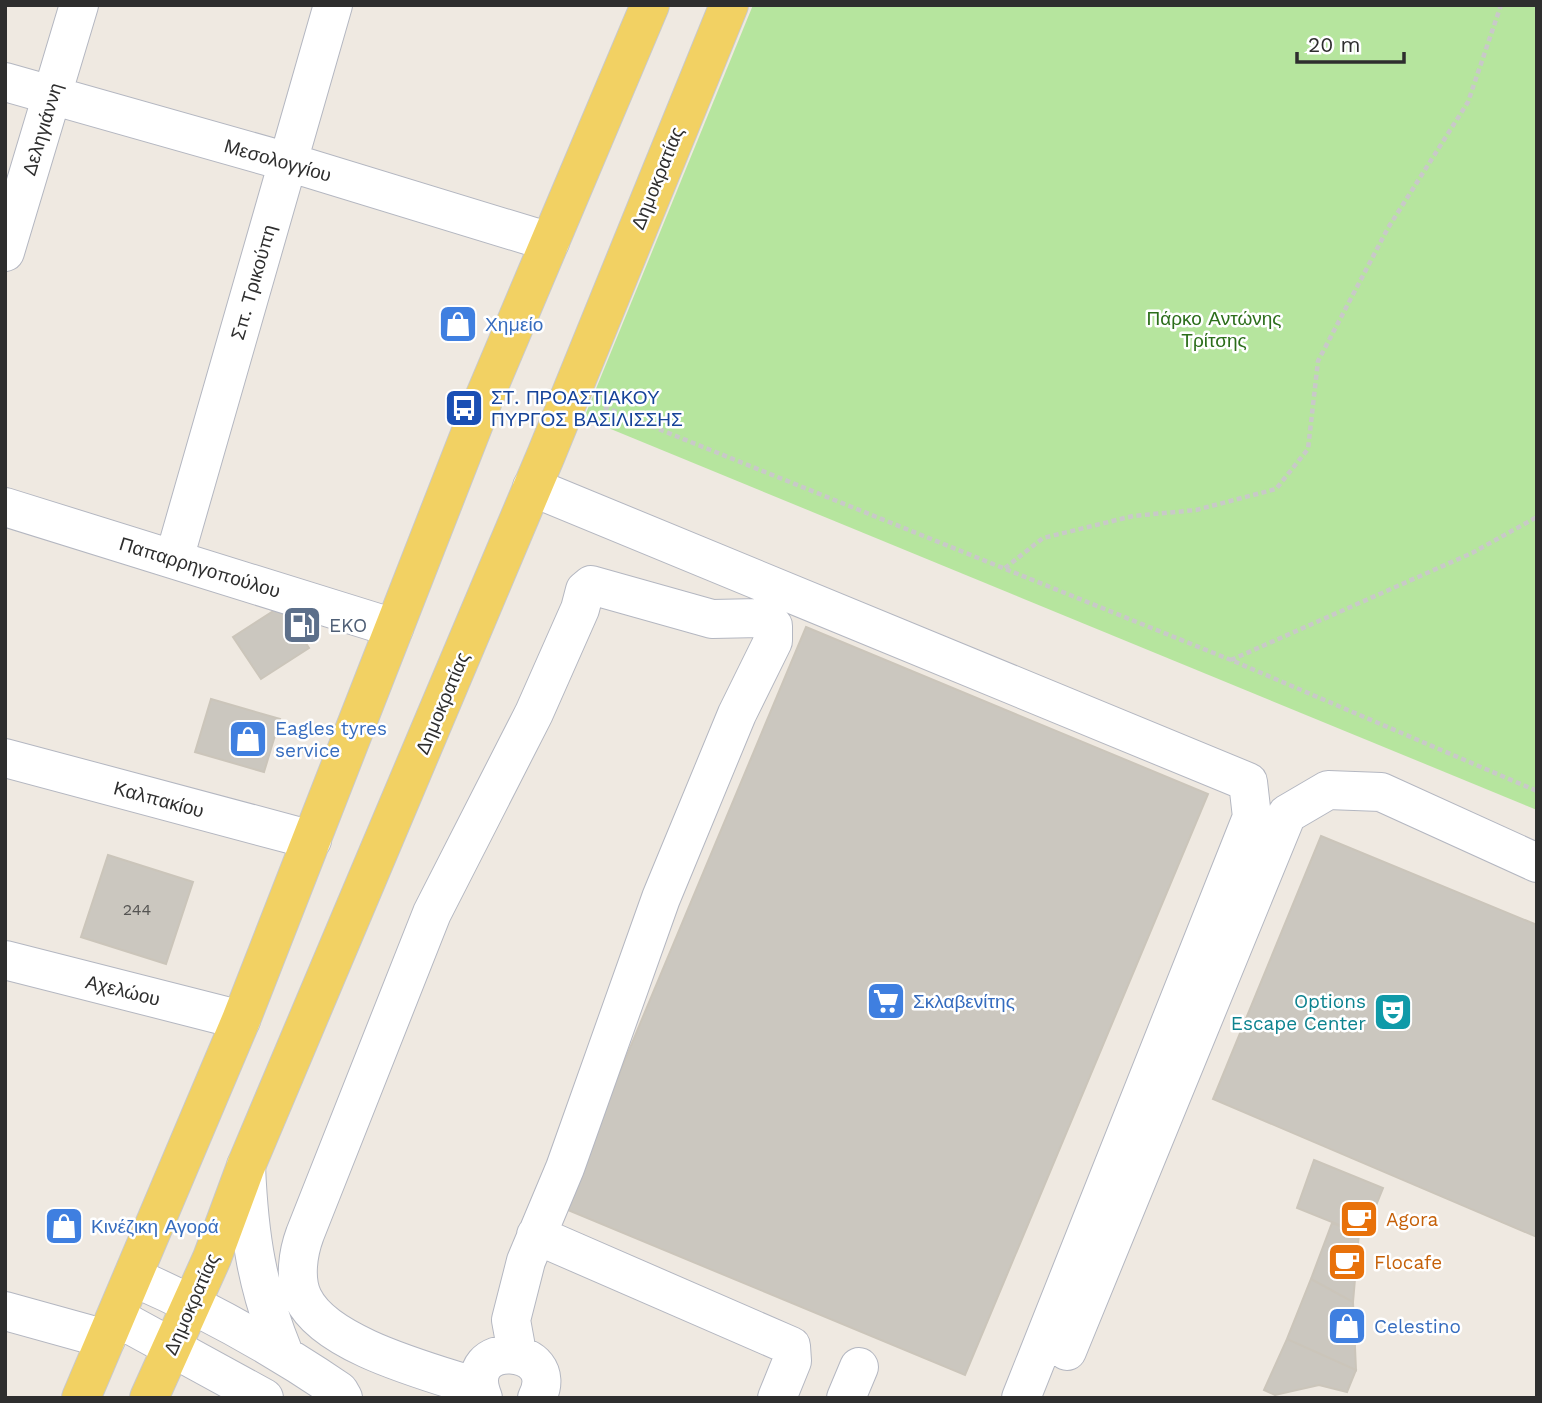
<svg xmlns="http://www.w3.org/2000/svg" width="1542" height="1403" viewBox="0 0 1542 1403" font-family="'Work Sans',sans-serif">
<style>
.green{fill:#b6e59e}
.building{fill:#cbc7bf;stroke:#cbc5ba;stroke-width:2}
.lines{fill:none;stroke-linecap:round;stroke-linejoin:round}
.minor-casing{stroke:#b4b7c1;stroke-width:40}
.major-casing{stroke:#c9c9c9;stroke-width:40}
.path{stroke:#c9c9c9;stroke-width:4.5;stroke-dasharray:5 3.5;stroke-linecap:butt}
.minor{stroke:#fff;stroke-width:38}
.major{stroke:#f2d163;stroke-width:38}
.labels{text-anchor:middle;stroke-width:5;stroke-linejoin:round;paint-order:stroke}
.number-label{font-size:16px;fill:#555452}
.street-label{font-size:19px;fill:#2e2e2e;stroke:#fff}
.park-label{font-size:19px;fill:#2c6e1b;stroke:#fff}
.shop-label{font-size:19px;fill:#366cbe;stroke:#fff;text-anchor:start}
.transit-label{font-size:19px;fill:#164399;stroke:#fff;text-anchor:start}
.service-label{font-size:19px;fill:#4e5e75;stroke:#fff;text-anchor:start}
.culture-label{font-size:19px;fill:#0d838f;stroke:#fff;text-anchor:end}
.food-label{font-size:19px;fill:#c56008;stroke:#fff;text-anchor:start}
</style>
<rect width="100%" height="100%" fill="#efe9e1"/>
<!-- green -->
<path class="green" d="M 753,5 L 1537,5 L 1537,810 L 584,418 Z"/>
<!-- building -->
<path class="building" d="M 281,606 L 309,648 L 261,679 L 233,637 Z
M 806,627 L 1208,794 L 965,1375 L 563,1208 Z
M 211,699 L 280,719 L 264,772 L 195,752 Z
M 1321,836 L 1537,925 L 1537,1237 L 1213,1099 Z
M 108,855 L 193,882 L 166,964 L 81,937 Z
M 1314,1160 L 1383,1188 L 1364,1235 L 1297,1208 Z
M 1332,1223 L 1359,1233 L 1353,1302 L 1311,1279 Z
M 1311,1279 L 1353,1302 L 1356,1370 L 1287,1339 Z
M 1287,1339 L 1356,1370 L 1347,1392 L 1319,1385 L 1275,1395 L 1264,1390 Z"/>
<g class="lines">
<!-- minor casing -->
<g class="minor-casing">
<path id="minor" d="M 5,82 L 288,162 L 550,242
M 5,252 L 79,5
M 532,487 L 1248,782 L 1252,817 L 1021,1398
M 5,507 L 394,628
M 174,559 L 333,5
M 5,758 L 312,840
M 5,960 L 241,1020
M 246,1166 C 249,1237 257,1288 284,1354
M 536,1235 L 791,1346 L 792,1361 L 777,1398
M 133,1277 C 206,1309 273,1346 339,1391 L 343,1398
M 5,1311 L 106,1339
M 116,1317 L 264,1398
M 1067,1351 L 1287,814 L 1328,790 L 1381,792 L 1537,863
M 479,1388 C 431,1372 326,1346 303,1298 C 294,1279 298,1253 305,1234 L 432,913 L 534,713 L 580,609 L 585,590 L 591,585 L 712,619 L 760,618 L 773,626 L 773,641 L 737,714 L 661,898 L 565,1168 L 526,1261 L 511,1320 L 517,1353
M 483,1398 C 458,1336 564,1344 537,1398
M 846,1398 L 859,1367"/>
</g>
<!-- major casing -->
<g class="major-casing">
<path id="major" d="M 81,1398 L 241,1020 L 484,398 L 650,5
M 149,1398 L 212,1258 L 246,1166 L 546,455 L 729,5"/>
</g>
<!-- path -->
<path class="path" d="M 604,407 L 1231,660 L 1537,791
M 1005,568 L 1043,538 L 1133,516 L 1196,510 L 1276,489 L 1308,449 L 1318,361 L 1388,228 L 1468,102 L 1501,5
M 1231,660 L 1472,553 L 1537,517"/>
<!-- minor -->
<use href="#minor" class="minor"/>
<!-- major -->
<use href="#major" class="major"/>
</g>
<!-- icons -->
<defs>
<g id="shop-square" transform="scale(2.0125)"><rect x="-9" y="-9" width="18" height="18" rx="4" fill="#3f7fe0" stroke="#fff"/><path d="M-5-2.5h2.3a2.7 3.5 0 0 1 5.4 0H5L5.5 6h-11ZM-1.5-2.5h3a1.5 2.3 0 0 0-3 0Z" fill="#fff"/></g>
<g id="bus-square" transform="scale(2.0125)"><rect x="-9" y="-9" width="18" height="18" rx="4" fill="#1a4fb4" stroke="#fff"/><path d="M-5-6H5V4H4V6H2V4H-2V6H-4V4H-5ZM-3.5-4V0h7V-4ZM-3.5 1.2v1.5H-2V1.2ZM2 1.2v1.5H3.5V1.2Z" fill="#fff"/></g>
<g id="fuel-square" transform="scale(2.0125)"><rect x="-9" y="-9" width="18" height="18" rx="4" fill="#5c6f8a" stroke="#fff"/><path d="M-5.5-6h7V0h2V4h1.3V-2.5L3-4.5l.8-.8L6-3V5H2.5V1h-1V6h-7ZM-4.2-4.7v3.2H.2V-4.7Z" fill="#fff"/></g>
<g id="supermarket-square" transform="scale(2.0125)"><rect x="-9" y="-9" width="18" height="18" rx="4" fill="#3f7fe0" stroke="#fff"/><path d="M-6-5.5h2.5l.6 2H6L4.5 2H-2.5L-4.4-4H-6ZM-1.5 3.2a1.3 1.3 0 1 0 .1 0ZM3 3.2a1.3 1.3 0 1 0 .1 0Z" fill="#fff"/></g>
<g id="theatre-square" transform="scale(2.0125)"><rect x="-9" y="-9" width="18" height="18" rx="4" fill="#0f9aa8" stroke="#fff"/><path d="M-5-5.5Q0-4 5-5.5V0Q5 5 0 6Q-5 5-5 0ZM-3.3-2.5H-1v1.5H-3.3ZM1-2.5H3.3v1.5H1ZM-2.8 1Q0 5.5 2.8 1Z" fill="#fff"/></g>
<g id="cafe-square" transform="scale(2.0125)"><rect x="-9" y="-9" width="18" height="18" rx="4" fill="#e8710a" stroke="#fff"/><path d="M-5.5-4.5H6V0H3Q3 3.5 0 3.5H-2.5Q-5.5 3.5-5.5 0ZM3-3.2v2h1.7v-2ZM-6 4.5H4V6H-6Z" fill="#fff"/></g>
</defs>
<g fill-rule="evenodd">
<use href="#shop-square" x="458" y="324"/>
<use href="#bus-square" x="464" y="408"/>
<use href="#fuel-square" x="302" y="625"/>
<use href="#shop-square" x="248" y="739"/>
<use href="#supermarket-square" x="886" y="1001"/>
<use href="#theatre-square" x="1393" y="1012"/>
<use href="#cafe-square" x="1359" y="1219"/>
<use href="#shop-square" x="64" y="1226"/>
<use href="#cafe-square" x="1347" y="1262"/>
<use href="#shop-square" x="1347" y="1326"/>
</g>
<g class="labels">
<!-- number labels -->
<g class="number-label">
<text x="137" y="915">244</text>
</g>
<!-- street labels -->
<g class="street-label">
<text transform="translate(42 129) rotate(-73)" y="7">Δεληγιάννη</text>
<text transform="translate(278 160) rotate(16)" y="7">Μεσολογγίου</text>
<text transform="translate(657 178) rotate(-68)" y="7">Δημοκρατίας</text>
<text transform="translate(253 282) rotate(-74)" y="7">Σπ. Τρικούπη</text>
<text transform="translate(200 567) rotate(17)" y="7">Παπαρρηγοπούλου</text>
<text transform="translate(442 703) rotate(-67)" y="7">Δημοκρατίας</text>
<text transform="translate(159 799) rotate(15)" y="7">Καλπακίου</text>
<text transform="translate(123 990) rotate(14)" y="7">Αχελώου</text>
<text transform="translate(191 1304) rotate(-66)" y="7">Δημοκρατίας</text>
</g>
<!-- park labels -->
<g class="park-label">
<text x="1214" y="325">Πάρκο Αντώνης<tspan x="1214" dy="22">Τρίτσης</tspan></text>
</g>
<!-- shop labels -->
<g class="shop-label">
<text x="485" y="331">Χημείο</text>
<text x="275" y="735">Eagles tyres<tspan x="275" dy="22">service</tspan></text>
<text x="913" y="1008">Σκλαβενίτης</text>
<text x="91" y="1233">Κινέζικη Αγορά</text>
<text x="1374" y="1333">Celestino</text>
</g>
<!-- transit labels -->
<g class="transit-label">
<text x="491" y="404">ΣΤ. ΠΡΟΑΣΤΙΑΚΟΥ<tspan x="491" dy="22">ΠΥΡΓΟΣ ΒΑΣΙΛΙΣΣΗΣ</tspan></text>
</g>
<!-- service labels -->
<g class="service-label">
<text x="329" y="632">EKO</text>
</g>
<!-- culture labels -->
<g class="culture-label">
<text x="1366" y="1008">Options<tspan x="1366" dy="22">Escape Center</tspan></text>
</g>
<!-- food labels -->
<g class="food-label">
<text x="1386" y="1226">Agora</text>
<text x="1374" y="1269">Flocafe</text>
</g>
</g>
<!-- border -->
<rect width="1542" height="1403" fill="none" stroke="#2e2e2e" stroke-width="14"/>
<!-- scale -->
<path d="M1297 52v10h107v-10" fill="none" stroke="#2e2e2e" stroke-width="3.5"/>
<text x="1308" y="52" font-size="21" fill="#2e2e2e" stroke="#ffffff" stroke-width="5" paint-order="stroke">20 m</text>
</svg>
